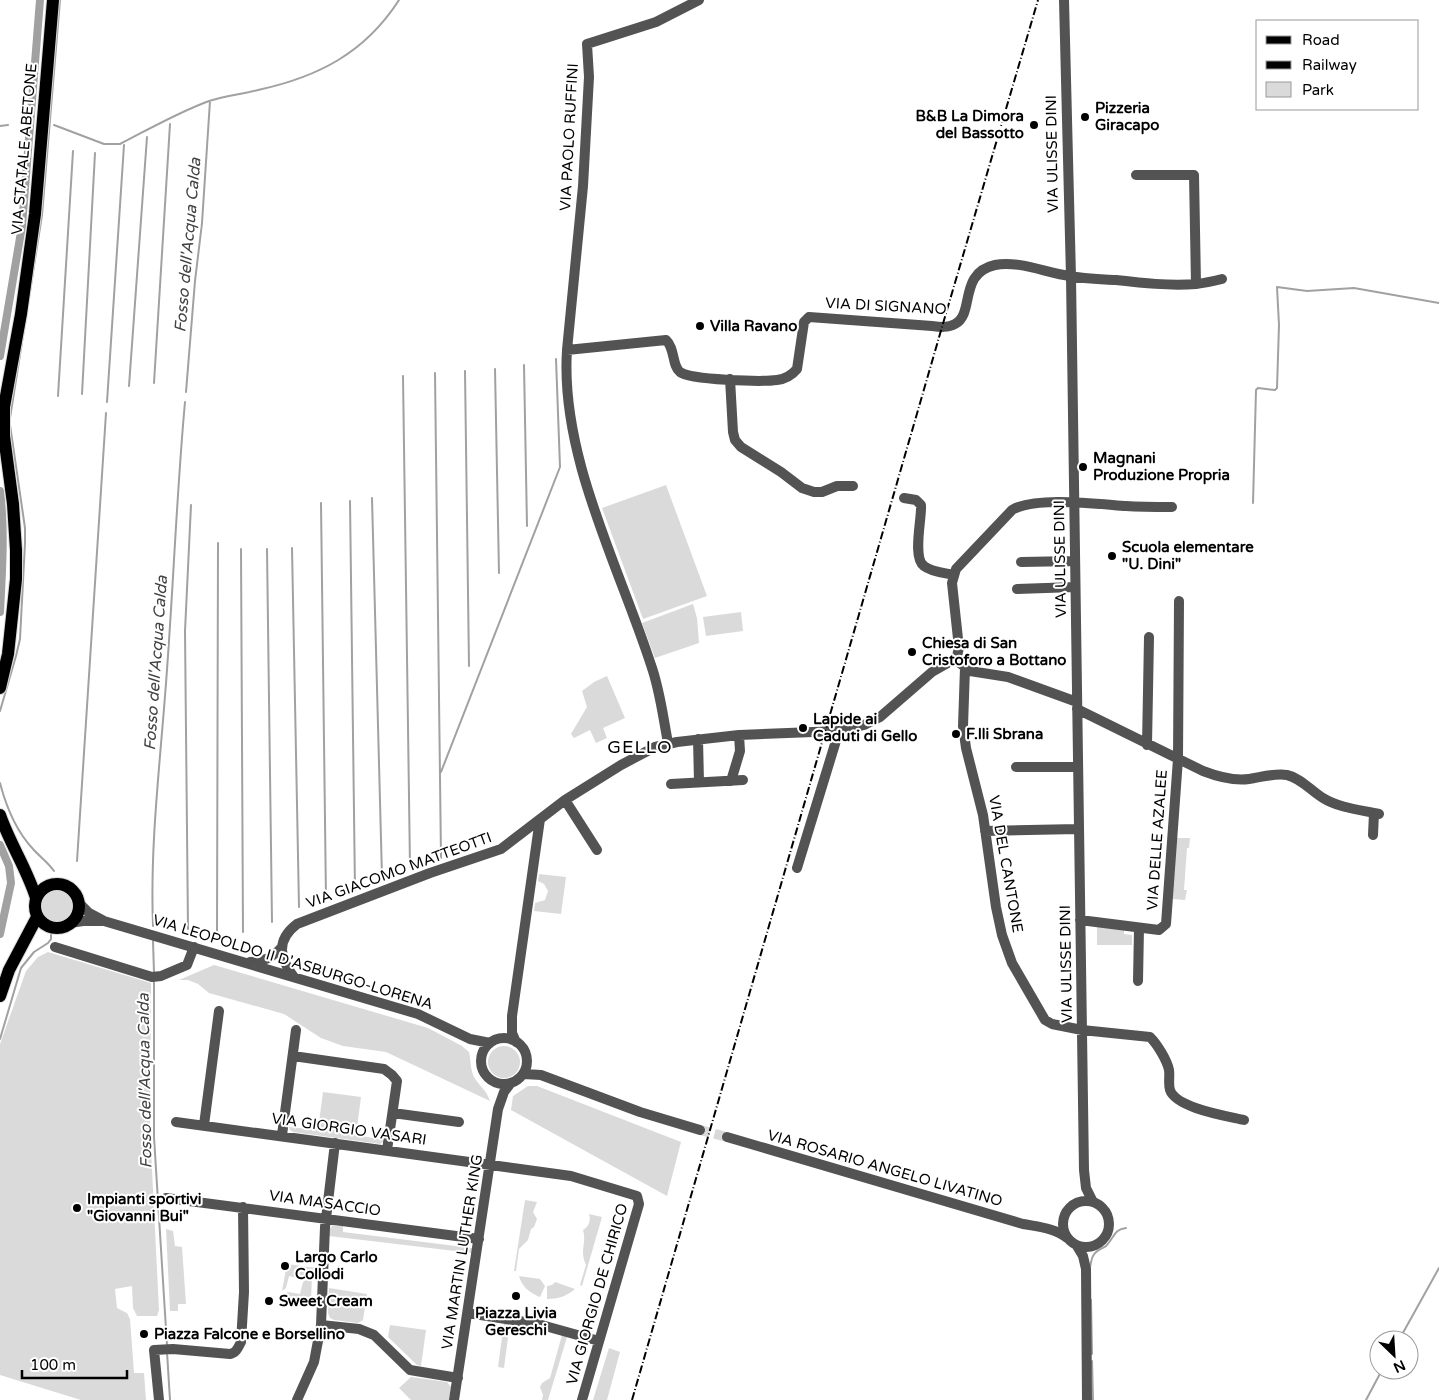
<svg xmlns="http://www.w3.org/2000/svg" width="1439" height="1400" viewBox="0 0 1439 1400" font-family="'Varela Round',sans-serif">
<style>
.green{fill:#dadada}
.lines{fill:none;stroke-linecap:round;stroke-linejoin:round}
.stream{stroke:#a1a1a1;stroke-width:2}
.canal{stroke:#a1a1a1;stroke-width:8}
.minor-tunnel{stroke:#d9d9d9;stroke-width:10;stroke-dasharray:10 5;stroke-linecap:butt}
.major-casing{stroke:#dbdbdb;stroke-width:14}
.minor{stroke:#535353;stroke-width:10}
.major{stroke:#000;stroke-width:12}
.rail{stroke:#000;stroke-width:2;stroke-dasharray:8 2.5 1 2.5;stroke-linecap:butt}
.poi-dot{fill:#000;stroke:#fff;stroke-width:2}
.labels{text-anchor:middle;stroke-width:4;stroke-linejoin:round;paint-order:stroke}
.poi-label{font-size:15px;font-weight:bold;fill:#000;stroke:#fff;text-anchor:start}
.street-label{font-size:15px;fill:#000;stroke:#fff}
.water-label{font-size:16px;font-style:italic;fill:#424242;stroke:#fff}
.quarter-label{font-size:18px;letter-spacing:1px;fill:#000;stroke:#fff}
</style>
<rect width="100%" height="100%" fill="#fff"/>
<!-- green -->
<path class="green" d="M 666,485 L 707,596 L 643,619 L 602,508 Z
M 693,604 L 697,618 L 699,643 L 655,658 L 642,623 Z
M 741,612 L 743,631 L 706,636 L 703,617 Z
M 607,676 L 625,718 L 603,728 L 607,738 L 596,743 L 590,730 L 574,738 L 571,734 L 587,707 L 582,691 L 594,682 Z
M 1176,838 L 1190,838 L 1189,848 L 1187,848 L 1184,890 L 1187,890 L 1185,900 L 1172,899 Z
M 539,874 L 566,877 L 561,914 L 534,911 L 535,903 L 545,900 L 548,891 L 544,884 L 538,881 Z
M 55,890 C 71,889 79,904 70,918 L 58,923 C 37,921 35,896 55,890 Z
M 1097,926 L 1124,929 L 1124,934 L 1132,935 L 1132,945 L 1097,945 Z
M 48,952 L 151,983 L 150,1130 L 159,1310 L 157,1316 L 137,1316 L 133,1308 L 132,1286 L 115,1289 L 117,1308 L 127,1313 L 130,1319 L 134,1373 L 144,1373 L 146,1400 L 81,1400 L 0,1375 L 0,1044 L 26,971 L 38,957 Z
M 214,965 L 428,1028 L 462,1046 L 469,1052 C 471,1060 470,1069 474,1077 C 479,1086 486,1089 490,1101 L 386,1052 L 343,1046 L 321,1038 L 284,1014 L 209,993 L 198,984 L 188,980 L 179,980 Z
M488 1062a16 16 0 1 1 32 0a16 16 0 1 1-32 0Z
M 528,1086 L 537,1086 L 681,1142 L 667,1196 L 511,1110 L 513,1096 Z
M 323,1092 L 361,1097 L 356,1135 L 384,1140 L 383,1142 L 380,1144 L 293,1132 L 290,1130 L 289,1127 L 318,1130 Z
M 525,1200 L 537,1202 L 533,1212 L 537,1219 L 534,1227 L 531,1229 L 528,1240 L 519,1249 L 516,1271 L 514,1271 Z
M 589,1214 L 602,1217 L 582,1286 L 580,1285 L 586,1265 C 579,1250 587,1244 583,1230 C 589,1227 591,1220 589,1214 Z
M 333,1225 L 343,1226 L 343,1232 L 472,1248 L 472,1253 L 329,1236 L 329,1229 Z
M 166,1229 L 173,1231 L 175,1246 L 182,1247 L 186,1304 L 178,1304 L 178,1311 L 170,1311 Z
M 287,1264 L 316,1268 L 301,1279 L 289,1276 L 286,1288 L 282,1291 Z
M 312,1276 L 311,1301 L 283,1295 L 288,1292 L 300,1294 L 303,1282 Z
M 519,1276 L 540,1279 L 545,1286 L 540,1297 C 530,1293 522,1287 519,1276 Z
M 555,1282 L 575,1289 C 567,1296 558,1299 547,1299 L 547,1286 L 552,1285 Z
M 329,1288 L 367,1294 L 363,1320 L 358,1323 L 334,1320 L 330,1318 L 328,1313 Z
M 504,1322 L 510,1323 L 504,1368 L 498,1367 Z
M 390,1325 L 426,1330 L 421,1366 L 417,1365 L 388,1337 Z
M 562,1335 L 567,1337 L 548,1400 L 542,1400 L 543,1395 L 540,1387 L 542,1383 L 550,1378 Z
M 609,1348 L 620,1352 L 607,1400 L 593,1400 Z
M 411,1377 L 447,1382 L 451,1387 L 449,1400 L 411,1400 L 399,1388 Z"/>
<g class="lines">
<!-- stream -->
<path class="stream" d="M 54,125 L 104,144 L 120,144 C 149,129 179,112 209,101 C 225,96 242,94 258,90 C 318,77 365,53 399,0
M 0,126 L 8,125
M 524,365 L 527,526
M 495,369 L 499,573
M 465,371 L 469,666
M 435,373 L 441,858
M 403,376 L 410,867
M 154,383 L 170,124
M 129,386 L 147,137
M 186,392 L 195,281 L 202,223 L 210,101
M 82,394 L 95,153
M 58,396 L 73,151
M 107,402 L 124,145
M 10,418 L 42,215 L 60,0
M 372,498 L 382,877
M 350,501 L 355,890
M 321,503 L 326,900
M 1253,503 L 1256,390 L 1258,388 L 1275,390 L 1277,388 L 1279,325 L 1277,287 L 1307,291 L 1354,288 L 1439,303
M 292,548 L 299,907
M 241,549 L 243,932
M 267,549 L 272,922
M 0,711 L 16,656 L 20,639 L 25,543 L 25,528 L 10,425
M 441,772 L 560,467 L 556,359
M 0,783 C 6,806 16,831 33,849 C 40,857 48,862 54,871
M 77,861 L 106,413
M 153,926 C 150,849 159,773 165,696 C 173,598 176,500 185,402
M 188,929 L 185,631 L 191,505
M 217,934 L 218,543
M 153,941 L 154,973
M 154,980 L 154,1137 L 167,1345
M 0,1039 L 21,968 L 34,952 L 48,943 L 51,939 L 51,934
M 1090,1267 C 1091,1264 1091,1259 1093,1256 C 1096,1250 1102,1249 1106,1246 C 1114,1238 1114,1229 1126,1228
M 1091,1300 L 1092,1354
M 1399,1340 L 1439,1268
M 167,1352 L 170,1400
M 1092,1361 L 1093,1400
M 1366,1400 L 1382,1370"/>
<!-- canal -->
<path class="canal" d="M 0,356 L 22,226 L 40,0
M 0,491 C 5,531 2,572 0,612
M 0,845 L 9,866 L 11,883 L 0,934"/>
<!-- minor-tunnel -->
<path class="minor-tunnel" d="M 700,1130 L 727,1137"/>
<!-- major casing -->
<g class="major-casing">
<path id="major" d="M 0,688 L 8,654 L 16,579 L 16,550 L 13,504 L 4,436 L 4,407 L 21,314 L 35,214 L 53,0
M 0,815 C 10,844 27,869 36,898
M35 906a22 22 0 1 1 44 0a22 22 0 1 1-44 0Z
M 0,996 L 9,970 L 37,917"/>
</g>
<!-- minor -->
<path class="minor" d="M 1064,0 L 1071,277 L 1084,1170 L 1086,1188 L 1093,1202
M 1136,175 L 1194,175 L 1196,284
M 567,350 L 583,186 L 589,77 L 587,44 L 656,22 L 699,0
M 730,379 L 733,432 L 735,440 L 741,447 L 781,472 L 802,488 L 814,492 L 822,492 L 837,486 L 853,486
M 904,498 L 916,500 L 921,505 C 922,519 912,558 924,566 C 931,572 945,573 954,575
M 1021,562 L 1075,561
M 1017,589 L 1075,587
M 956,660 L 959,648 L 952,583 L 956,569 L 1012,510 C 1035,496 1098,504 1126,506 C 1141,507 1157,507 1172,507
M 965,668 L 963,726 L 966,748 L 983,815 L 996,907 L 1002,935 L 1012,963 L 1045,1020 L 1052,1024 L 1082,1030 L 1150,1037 C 1157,1044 1167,1060 1169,1070 C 1170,1076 1168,1084 1170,1090 C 1176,1108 1227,1116 1244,1120
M 1077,709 L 1203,771 C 1216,776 1235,781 1249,779 C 1262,777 1274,773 1287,775 C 1301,778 1311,791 1323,798 C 1339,808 1361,810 1379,814
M 698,739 L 699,782
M 668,743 C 663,717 660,690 651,665 C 619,566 560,456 567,350 L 666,340 C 675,348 672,366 680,372 C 690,380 762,382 777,380 C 785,379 792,375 797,369 L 804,322 L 809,317 L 932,326 C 940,327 948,328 955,324 C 975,314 958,273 995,265 C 1017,260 1047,273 1070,276 C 1085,279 1100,279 1116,280 C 1142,283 1169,286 1196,284 C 1205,283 1214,281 1222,279
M 1147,745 L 1149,637
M 1016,767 L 1078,767
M 731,781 L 740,751 L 739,735
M 671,784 L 743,780
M 565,800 L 597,850
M 985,831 L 1078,829
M 1373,835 L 1374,813
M 797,868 L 839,731
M 79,903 L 89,913 L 104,921 L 418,1014 L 470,1039 L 490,1043
M 1080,920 L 1159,930 L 1166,924 L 1178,759 L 1179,601
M 70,923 L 83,921 L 103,921
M 55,947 L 152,977 L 161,976 L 187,965 L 194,947
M 250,962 C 265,961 272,958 282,947
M 294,977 C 279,958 276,940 297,924 L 430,873 L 501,849 L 565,800 L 621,765 L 655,747 L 677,742 L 739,735 L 839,731 L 864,725 L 880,717 L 932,672 L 953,660 L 956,660 L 970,671 L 1008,677 L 1077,702
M 1138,981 L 1139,928
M481 1061a23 23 0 1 1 46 0a23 23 0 1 1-46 0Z
M 516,1042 L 512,1033 L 512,1016 L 540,819
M 293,1056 L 384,1069 L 392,1075 L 397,1081 L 387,1150
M 524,1074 L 541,1075 L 640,1112 L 700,1130
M 393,1113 L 459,1122
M 176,1122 L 571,1176 L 637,1196 L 639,1204 L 582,1400
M 204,1125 L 219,1011
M 282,1135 L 296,1030
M 727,1137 L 1023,1224 C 1039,1227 1055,1228 1067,1238
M 166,1198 L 479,1239
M1063 1224a23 23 0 1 1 46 0a23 23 0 1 1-46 0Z
M 1077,1246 L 1083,1256 L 1086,1269 L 1087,1400
M 468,1313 L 538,1324 L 599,1341
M 321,1325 L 359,1329 L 374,1335 L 410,1370 L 458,1378
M 159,1400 L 154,1350 L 173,1349 L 230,1354 C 236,1353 238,1348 241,1342 L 244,1292 L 243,1207
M 297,1400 L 314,1362 L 321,1325 L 325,1227 L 335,1143
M 454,1400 L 498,1109 L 504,1092 L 510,1084"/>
<!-- major -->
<use href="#major" class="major"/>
<!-- rail -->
<path class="rail" d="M 632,1400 L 942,327 L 1038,0"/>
</g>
<!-- markers -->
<g class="poi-dot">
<circle cx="1085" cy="117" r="5"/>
<circle cx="1034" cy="125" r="5"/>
<circle cx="700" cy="326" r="5"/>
<circle cx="1083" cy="467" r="5"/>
<circle cx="1112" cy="556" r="5"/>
<circle cx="912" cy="652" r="5"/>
<circle cx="803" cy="728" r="5"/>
<circle cx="956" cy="734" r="5"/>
<circle cx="77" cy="1208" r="5"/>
<circle cx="285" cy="1266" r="5"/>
<circle cx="516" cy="1296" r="5"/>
<circle cx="269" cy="1301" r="5"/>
<circle cx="144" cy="1334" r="5"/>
</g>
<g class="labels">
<!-- poi labels -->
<g class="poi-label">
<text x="1095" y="113">Pizzeria<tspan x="1095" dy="17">Giracapo</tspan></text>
<text x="1024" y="121" text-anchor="end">B&amp;B La Dimora<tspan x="1024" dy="17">del Bassotto</tspan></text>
<text x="710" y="331">Villa Ravano</text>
<text x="1093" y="463">Magnani<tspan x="1093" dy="17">Produzione Propria</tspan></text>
<text x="1122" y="552">Scuola elementare<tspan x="1122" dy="17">"U. Dini"</tspan></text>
<text x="922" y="648">Chiesa di San<tspan x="922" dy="17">Cristoforo a Bottano</tspan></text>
<text x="813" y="724">Lapide ai<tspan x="813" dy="17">Caduti di Gello</tspan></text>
<text x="966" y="739">F.lli Sbrana</text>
<text x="87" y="1204">Impianti sportivi<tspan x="87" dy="17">"Giovanni Bui"</tspan></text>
<text x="295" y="1262">Largo Carlo<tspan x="295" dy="17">Collodi</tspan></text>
<text x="279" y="1306">Sweet Cream</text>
<text x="516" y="1318" text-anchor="middle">Piazza Livia<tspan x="516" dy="17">Gereschi</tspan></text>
<text x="154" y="1339">Piazza Falcone e Borsellino</text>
</g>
<!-- street labels -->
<g class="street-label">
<text transform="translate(569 137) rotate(-87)" y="5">VIA PAOLO RUFFINI</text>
<text transform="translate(24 149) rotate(-85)" y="5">VIA STATALE ABETONE</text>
<text transform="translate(1052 154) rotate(-91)" y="5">VIA ULISSE DINI</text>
<text transform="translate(886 306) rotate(3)" y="5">VIA DI SIGNANO</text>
<text transform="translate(1060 559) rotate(-91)" y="5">VIA ULISSE DINI</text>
<text transform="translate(1157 840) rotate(-86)" y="5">VIA DELLE AZALEE</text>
<text transform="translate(1006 864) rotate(80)" y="5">VIA DEL CANTONE</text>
<text transform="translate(399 870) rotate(-20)" y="5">VIA GIACOMO MATTEOTTI</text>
<text transform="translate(293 962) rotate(17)" y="5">VIA LEOPOLDO II D'ASBURGO-LORENA</text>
<text transform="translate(1066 964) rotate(-91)" y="5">VIA ULISSE DINI</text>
<text transform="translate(349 1129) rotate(8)" y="5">VIA GIORGIO VASARI</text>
<text transform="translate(885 1168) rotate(16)" y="5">VIA ROSARIO ANGELO LIVATINO</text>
<text transform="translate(325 1203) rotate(8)" y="5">VIA MASACCIO</text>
<text transform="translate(462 1252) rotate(-81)" y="5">VIA MARTIN LUTHER KING</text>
<text transform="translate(597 1294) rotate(-74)" y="5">VIA GIORGIO DE CHIRICO</text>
</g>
<!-- water labels -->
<g class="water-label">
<text transform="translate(187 245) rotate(-85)" y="6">Fosso dell'Acqua Calda</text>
<text transform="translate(155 663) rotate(-86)" y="6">Fosso dell'Acqua Calda</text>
<text transform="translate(144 1081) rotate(-91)" y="6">Fosso dell'Acqua Calda</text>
</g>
<!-- quarter labels -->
<g class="quarter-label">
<text x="640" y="753">GELLO</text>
</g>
</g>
<!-- legend -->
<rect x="1256" y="20" width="162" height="90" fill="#ffffff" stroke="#999999"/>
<rect x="1266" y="36" width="25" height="8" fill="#000000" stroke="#999999"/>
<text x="1302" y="45" font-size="15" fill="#000000">Road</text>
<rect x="1266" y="61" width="25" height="8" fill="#000000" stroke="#999999"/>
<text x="1302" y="70" font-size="15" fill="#000000">Railway</text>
<rect x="1266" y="82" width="25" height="15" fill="#dadada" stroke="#999999"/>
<text x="1302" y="95" font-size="15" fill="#000000">Park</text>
<!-- north arrow -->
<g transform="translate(1394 1355) rotate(155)"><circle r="24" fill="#ffffff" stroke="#999999"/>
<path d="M0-4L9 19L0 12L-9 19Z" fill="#000000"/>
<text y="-8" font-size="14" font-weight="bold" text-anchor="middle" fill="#000000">N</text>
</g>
<!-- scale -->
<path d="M22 1370v8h105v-8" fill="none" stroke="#000000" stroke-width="2.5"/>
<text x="30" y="1370" font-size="15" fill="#000000" stroke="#ffffff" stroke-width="4" paint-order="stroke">100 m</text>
</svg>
